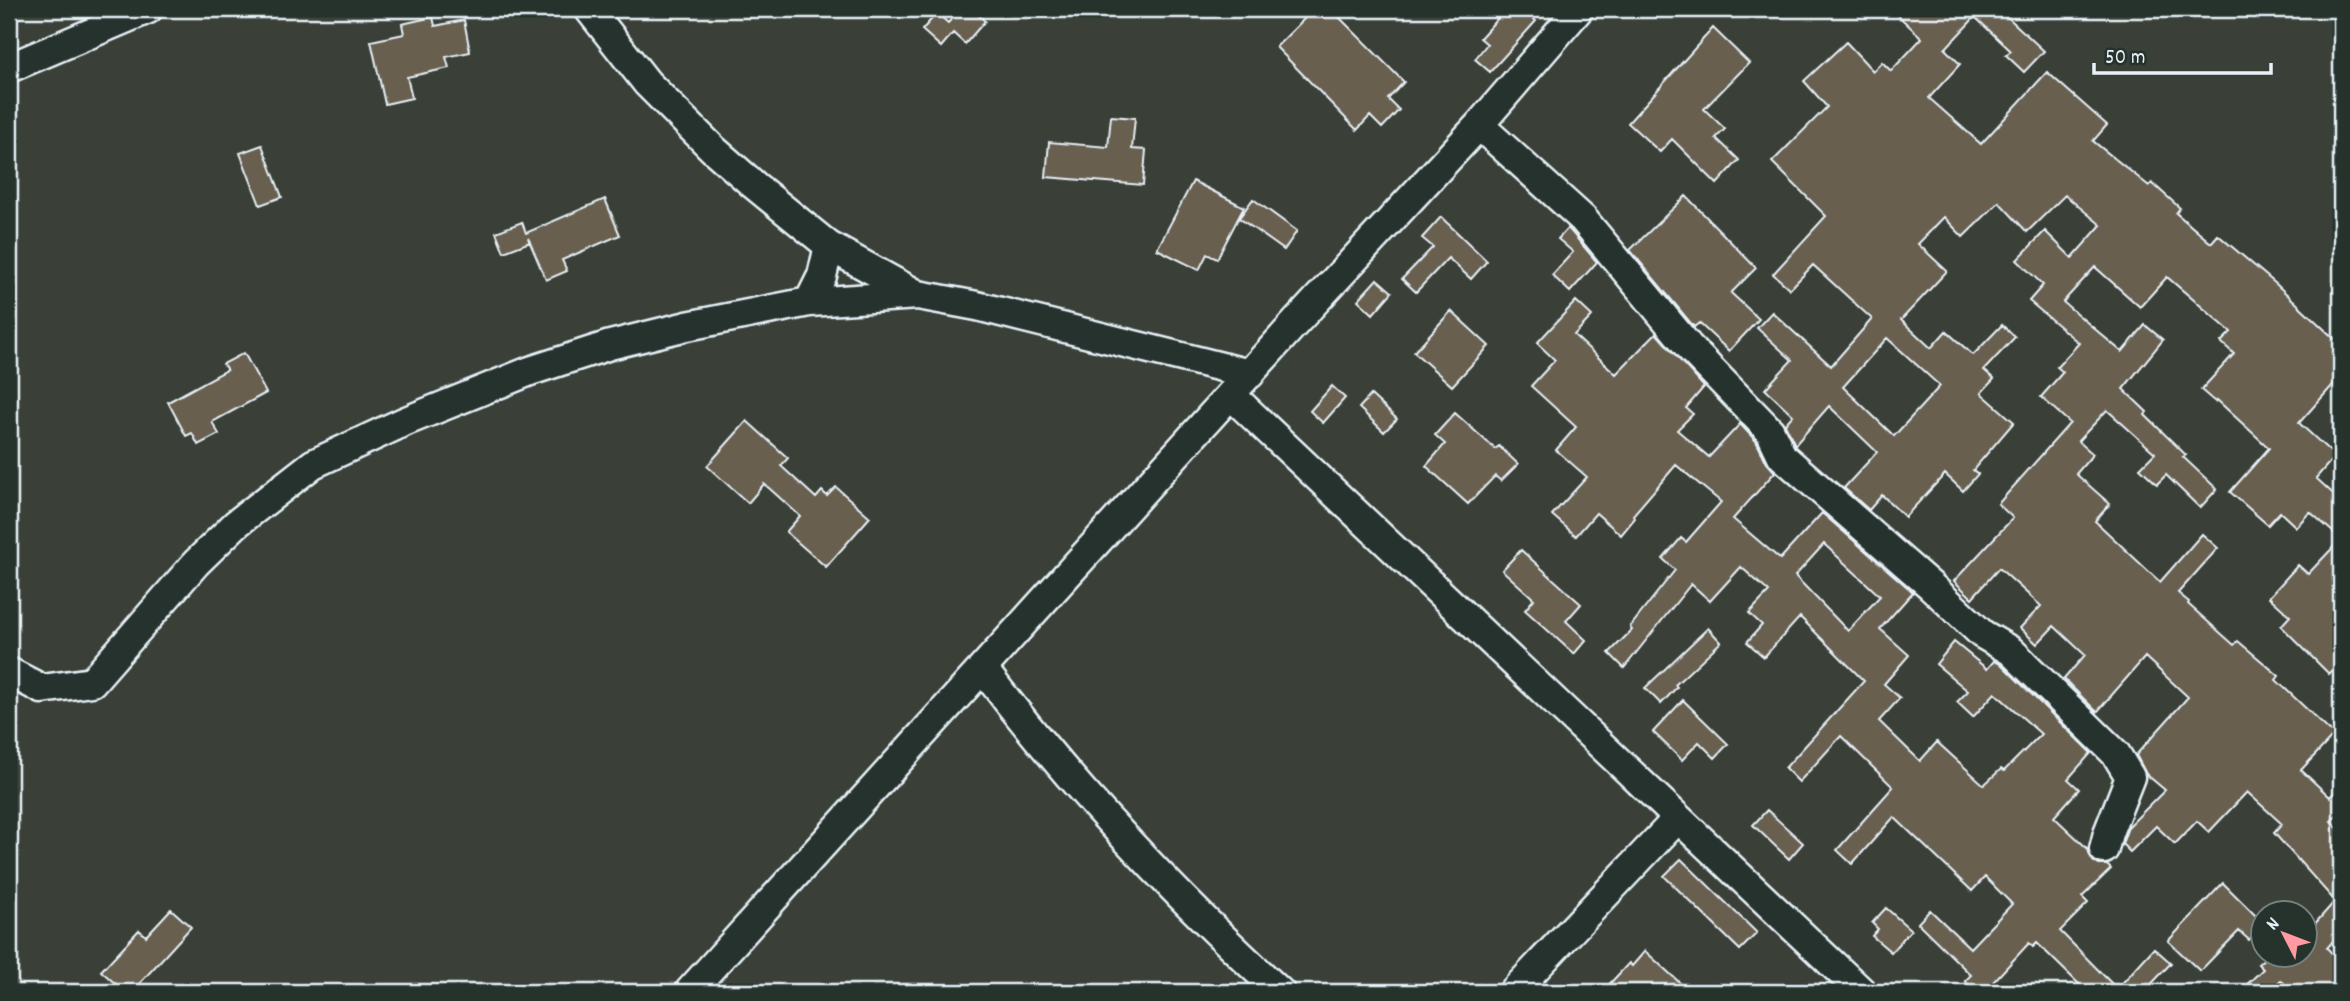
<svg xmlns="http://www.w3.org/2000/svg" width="2350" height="1001" viewBox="0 0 2350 1001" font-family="Dekko,sans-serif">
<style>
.building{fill:#675f50;stroke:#e8f1f8;stroke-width:2;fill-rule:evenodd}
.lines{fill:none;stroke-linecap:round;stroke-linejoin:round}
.street-casing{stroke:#e8f1f8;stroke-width:33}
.street{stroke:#26332d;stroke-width:28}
</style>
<rect width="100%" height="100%" fill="#3a4038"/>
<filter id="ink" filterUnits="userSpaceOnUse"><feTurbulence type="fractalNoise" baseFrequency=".0143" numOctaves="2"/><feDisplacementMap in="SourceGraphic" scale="14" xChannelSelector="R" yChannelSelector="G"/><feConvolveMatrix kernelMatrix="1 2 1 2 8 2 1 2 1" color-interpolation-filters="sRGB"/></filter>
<g filter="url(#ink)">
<!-- building -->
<path class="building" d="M 960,9 L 972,9 L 985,21 L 965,44 L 953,33 L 941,47 L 922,30 L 937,13 L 948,23 Z
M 1314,9 L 1331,9 L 1404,82 L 1388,99 L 1399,110 L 1382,128 L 1370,116 L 1357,130 L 1276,47 Z
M 1506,9 L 1523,9 L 1536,21 L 1490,72 L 1475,59 L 1487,44 L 1480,38 Z
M 1891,9 L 1999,9 L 2044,51 L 2024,72 L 2006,55 L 2011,51 L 1975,17 L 1945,49 L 1960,64 L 1929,98 L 1981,144 L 2047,72 L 2107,125 L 2093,141 L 2149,186 L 2152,183 L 2180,208 L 2176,213 L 2211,243 L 2218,235 L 2276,284 L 2341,345 L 2341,376 L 2299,423 L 2335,456 L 2316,478 L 2341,501 L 2341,662 L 2329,674 L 2281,626 L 2290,616 L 2269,597 L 2298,565 L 2308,574 L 2341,539 L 2310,512 L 2296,527 L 2280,512 L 2268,525 L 2230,492 L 2269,448 L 2217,400 L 2215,402 L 2201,390 L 2234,354 L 2221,342 L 2231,332 L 2167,277 L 2140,307 L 2095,267 L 2063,302 L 2122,352 L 2145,325 L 2163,340 L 2123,389 L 2147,412 L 2145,415 L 2186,455 L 2183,457 L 2217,489 L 2200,508 L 2166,475 L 2157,484 L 2140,468 L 2155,453 L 2107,410 L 2078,441 L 2093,454 L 2076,474 L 2110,504 L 2095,521 L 2160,582 L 2202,534 L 2218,548 L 2178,593 L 2189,602 L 2188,604 L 2234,645 L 2238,641 L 2279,676 L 2276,680 L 2334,735 L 2301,770 L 2330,797 L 2341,785 L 2341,811 L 2331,821 L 2341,832 L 2341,932 L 2327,948 L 2341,963 L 2341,992 L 2292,992 L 2281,980 L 2268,992 L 2239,992 L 2263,969 L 2258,964 L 2267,956 L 2305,956 L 2305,935 L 2335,901 L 2274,833 L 2282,824 L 2247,792 L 2209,832 L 2197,821 L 2175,844 L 2156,826 L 2130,852 L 2122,844 L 2128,827 L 2165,790 L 2146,774 L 2136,755 L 2188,697 L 2145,657 L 2097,712 L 2064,679 L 2085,655 L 2054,626 L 2037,644 L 2020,628 L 2041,606 L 1999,568 L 1972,598 L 1954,581 L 2013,518 L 1998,504 L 2070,423 L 2041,397 L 2063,372 L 2057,367 L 2079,343 L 2029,301 L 2043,285 L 2017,260 L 2045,231 L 2072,258 L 2101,225 L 2065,195 L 2027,232 L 1999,202 L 1963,237 L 1944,217 L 1918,244 L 1947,271 L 1901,320 L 1931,348 L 1946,331 L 1973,355 L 2002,325 L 2015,337 L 1984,370 L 1994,379 L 1981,393 L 2014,422 L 1973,470 L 1978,474 L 1963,491 L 1945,474 L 1905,517 L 1882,495 L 1869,510 L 1844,488 L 1877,452 L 1829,406 L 1795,445 L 1785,424 L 1793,415 L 1765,389 L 1792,360 L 1757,328 L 1772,312 L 1831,366 L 1872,319 L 1813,265 L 1790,289 L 1773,274 L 1826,216 L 1772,162 L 1827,107 L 1804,81 L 1846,42 L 1873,71 L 1882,62 L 1891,71 L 1922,38 ZM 1887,338 L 1940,386 L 1894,436 L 1843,387 Z
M 433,17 L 435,26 L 464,20 L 470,52 L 446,57 L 449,68 L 407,77 L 412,98 L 385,104 L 371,41 L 404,34 L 402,24 Z
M 1713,28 L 1749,63 L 1704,109 L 1725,129 L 1716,138 L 1739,160 L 1717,184 L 1672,139 L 1660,152 L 1628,123 Z
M 1111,116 L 1135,118 L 1132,149 L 1146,150 L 1143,185 L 1046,177 L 1049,142 L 1108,147 Z
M 262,145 L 282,197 L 260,205 L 240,153 Z
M 1193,181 L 1244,207 L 1217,259 L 1207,254 L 1199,270 L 1157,249 Z
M 1686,196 L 1756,268 L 1731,293 L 1759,319 L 1729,351 L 1699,323 L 1694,327 L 1630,250 Z
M 605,199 L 620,235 L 562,260 L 567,271 L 546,280 L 528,238 L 530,242 L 504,252 L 496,232 L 522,222 L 526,233 Z
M 1253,199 L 1297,231 L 1284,250 L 1239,218 Z
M 1441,217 L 1487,261 L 1471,279 L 1448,258 L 1416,292 L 1402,279 L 1433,247 L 1422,238 Z
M 1568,228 L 1597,262 L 1570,292 L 1552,275 L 1573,252 L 1558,239 Z
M 1377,279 L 1392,292 L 1373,314 L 1358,300 Z
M 1576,301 L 1592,316 L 1574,335 L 1616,374 L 1656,333 L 1704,387 L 1686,408 L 1693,414 L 1677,430 L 1709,457 L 1740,424 L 1756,441 L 1767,463 L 1775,472 L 1733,519 L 1780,559 L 1822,513 L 1913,592 L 1880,629 L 1909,655 L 1884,684 L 1900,698 L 1879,721 L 1920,761 L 1937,742 L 1984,785 L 2001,769 L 2004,771 L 2041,734 L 1995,693 L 1973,717 L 1957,702 L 1968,691 L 1936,664 L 1954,642 L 1987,669 L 1994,661 L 2001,664 L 2091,753 L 2068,779 L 2079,789 L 2054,817 L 2088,849 L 2093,861 L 2099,865 L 2107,865 L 2111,869 L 2082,897 L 2088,903 L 2060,931 L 2117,989 L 2154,948 L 2171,963 L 2144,992 L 2087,992 L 2037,943 L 2033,947 L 2029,943 L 1984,992 L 1976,992 L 1965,981 L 1971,975 L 1918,923 L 1930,910 L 1970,948 L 2012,904 L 1985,877 L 1972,891 L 1894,817 L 1852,864 L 1837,850 L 1893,787 L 1841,736 L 1799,782 L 1785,768 L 1864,681 L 1800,617 L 1764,657 L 1747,642 L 1762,625 L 1749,613 L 1769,592 L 1741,567 L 1710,601 L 1691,584 L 1624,668 L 1609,653 L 1632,630 L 1630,627 L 1675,570 L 1663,559 L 1681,538 L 1686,542 L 1721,502 L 1676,465 L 1633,515 L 1635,518 L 1621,535 L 1596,513 L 1576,536 L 1552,515 L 1587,477 L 1556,450 L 1576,427 L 1531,386 L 1555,360 L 1537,343 ZM 1824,544 L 1880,596 L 1848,631 L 1795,576 Z
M 1451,311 L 1489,346 L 1452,386 L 1414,352 Z
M 244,353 L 266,393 L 212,422 L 219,434 L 198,445 L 192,433 L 186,436 L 168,402 L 227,370 L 223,364 Z
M 1332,386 L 1345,398 L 1323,423 L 1310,411 Z
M 1371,395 L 1397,419 L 1384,432 L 1359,408 Z
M 1455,413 L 1495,449 L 1499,446 L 1518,464 L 1501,481 L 1495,476 L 1468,504 L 1426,466 L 1445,444 L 1435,435 Z
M 747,421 L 788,458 L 781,466 L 816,498 L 822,491 L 827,496 L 836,487 L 870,517 L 826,567 L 786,532 L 800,516 L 770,489 L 764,484 L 748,503 L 707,466 Z
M 1521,550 L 1581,604 L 1566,621 L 1586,640 L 1574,654 L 1525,610 L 1534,599 L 1502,570 Z
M 1708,628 L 1721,642 L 1675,685 L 1677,687 L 1661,704 L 1645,688 Z
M 1683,700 L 1728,744 L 1715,758 L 1699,742 L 1682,760 L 1653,732 Z
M 1767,810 L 1803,843 L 1789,859 L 1753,825 Z
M 1681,859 L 1757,933 L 1740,950 L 1664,876 Z
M 2223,883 L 2263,923 L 2263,927 L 2249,940 L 2239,931 L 2200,971 L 2168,941 Z
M 1886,908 L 1911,930 L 1891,952 L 1872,936 L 1878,929 L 1872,923 Z
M 171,909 L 191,927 L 132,992 L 125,992 L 101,971 L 139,930 L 146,936 Z
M 1645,951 L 1690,992 L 1602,992 L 1629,963 L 1632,966 Z"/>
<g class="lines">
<!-- street casing -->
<g class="street-casing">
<path id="street" d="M 589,9 L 647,83 L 713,149 L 754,185 L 829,246 L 918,295
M 9,68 L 148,9
M 1479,125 L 1583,219 L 1689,347 L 1770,431 L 1782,456 L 1931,586 L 1982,634 L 2011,651 L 2116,754 L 2130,777 L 2108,833 L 2104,849
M 809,302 L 822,276 L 829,246
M 1231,395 L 1862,992
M 983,669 C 1071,786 1173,893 1280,992
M 9,672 L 42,689 L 92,682 L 196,563 L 236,524 L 313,464 L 406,421 L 530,371 L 610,345 L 687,326 L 809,302 L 918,295 L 977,306 L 1250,374
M 689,992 L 1297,321 L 1479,125 L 1579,9
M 1513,992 L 1678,818"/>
</g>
<!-- street -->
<use href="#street" class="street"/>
</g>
</g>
<!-- margin -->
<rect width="2350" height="1001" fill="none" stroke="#26332d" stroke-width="35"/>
<rect x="18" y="18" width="2315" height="966" fill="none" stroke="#e8f1f8" stroke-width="2.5" filter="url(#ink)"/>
<!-- north arrow -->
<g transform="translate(2284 934) rotate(312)"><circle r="33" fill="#26332d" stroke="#747f7e" stroke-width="2"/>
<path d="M0-5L12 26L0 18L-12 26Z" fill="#ff9aa2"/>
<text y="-10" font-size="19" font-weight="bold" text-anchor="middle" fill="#e8f1f8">N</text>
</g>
<!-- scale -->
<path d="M2094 63v10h177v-10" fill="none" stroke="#e8f1f8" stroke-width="3.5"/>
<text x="2105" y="63" font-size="21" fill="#e8f1f8" stroke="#26332d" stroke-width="5" paint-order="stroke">50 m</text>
</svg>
